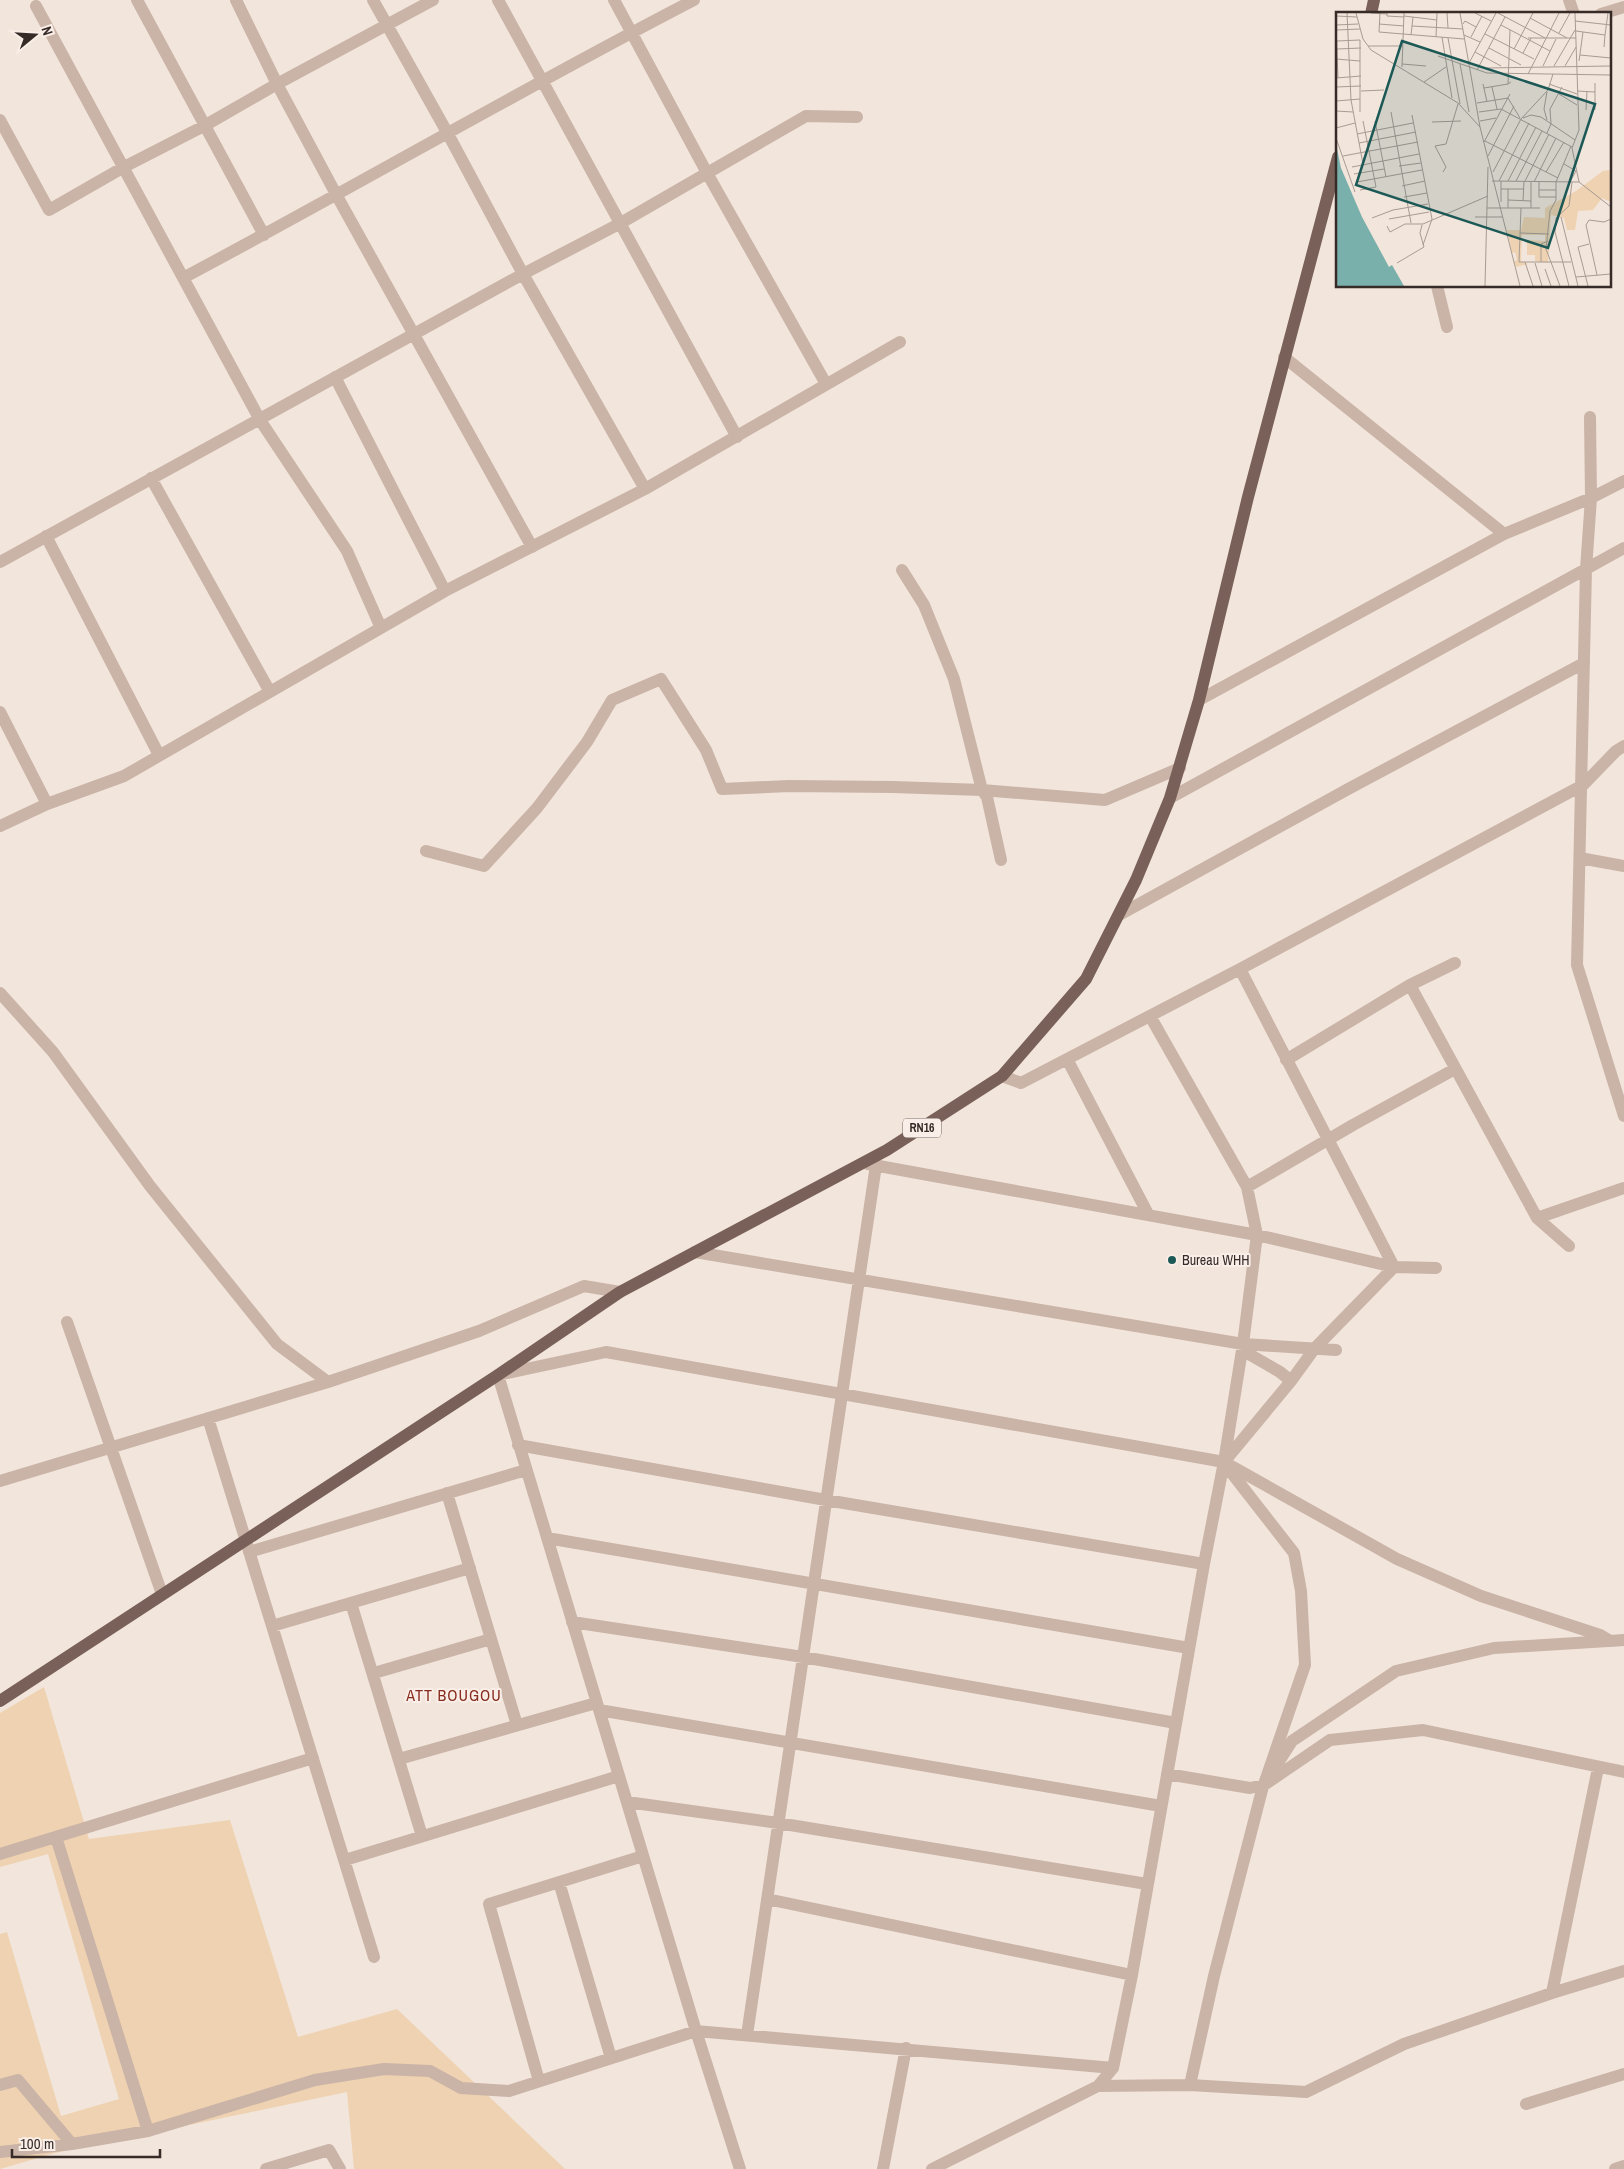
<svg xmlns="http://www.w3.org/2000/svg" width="1624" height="2169" viewBox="0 0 1624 2169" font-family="'Archivo Narrow',sans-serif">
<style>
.sand{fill:#eed2b1}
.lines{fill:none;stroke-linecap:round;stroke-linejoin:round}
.minor{stroke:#cab3a7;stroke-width:12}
.major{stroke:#796058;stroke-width:12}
.poi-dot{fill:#1c5956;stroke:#faefe8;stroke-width:2}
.labels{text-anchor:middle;stroke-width:4;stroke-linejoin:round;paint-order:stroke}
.shield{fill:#faefe8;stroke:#726662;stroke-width:1}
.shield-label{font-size:12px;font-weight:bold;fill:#372b28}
.poi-label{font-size:14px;fill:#372b28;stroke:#faefe8;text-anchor:start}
.quarter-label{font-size:16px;letter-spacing:1px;fill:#872c1f;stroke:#faefe8}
.inset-road{fill:none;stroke:#a79b93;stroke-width:1}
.view{fill:#1c5956;fill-opacity:0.15;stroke:#1c5956;stroke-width:2.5}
.inset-edge{fill:none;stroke:#372b28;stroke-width:2.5}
</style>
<rect width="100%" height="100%" fill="#f2e5db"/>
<!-- sand -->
<path class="sand" d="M 44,1687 L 89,1839 L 230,1820 L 298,2037 L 397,2009 L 565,2169 L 354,2169 L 347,2092 L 55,2153 L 0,2169 L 0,1934 L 7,1932 L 61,2116 L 119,2099 L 48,1854 L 0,1867 L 0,1713 Z"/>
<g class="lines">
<!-- minor -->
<path class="minor" d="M 137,0 L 264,235
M 236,0 L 277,84 L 337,196 L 532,547
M 373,0 L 448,134 L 523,274 L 645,489
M 498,0 L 737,437
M 614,0 L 707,173 L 826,384
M 1569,0 L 1574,14
M 36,6 L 260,420 L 347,551 L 381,628
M 1601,14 L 1624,7
M 0,120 L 49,210 L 124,167 L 204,126 L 277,84 L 433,0
M 183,278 C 354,187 522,89 694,0
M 1437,286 L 1447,327
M 1284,357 L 1504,534
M 335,377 L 445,591
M 1590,417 L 1591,498 L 1586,569 L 1577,965 L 1624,1116
M 151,478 L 270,692
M 46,536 L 159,755
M 0,562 L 523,274 L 619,224 L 806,116 L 857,117
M 902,570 L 924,605 L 954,679 L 982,790 L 987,797 L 1001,860
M 1199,700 L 1504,534 L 1591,498 L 1624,481
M 0,712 L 47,804
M 1170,798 L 1624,548
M 0,826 L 47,804 L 124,776 L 445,591 L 645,489 L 900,342
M 426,851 L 484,866 L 537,808 L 587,742 L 612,700 L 661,679 L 706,750 L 722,789 L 789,786 L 893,787 L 982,790 L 1105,800 L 1180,768
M 1580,858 L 1624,866
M 1119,915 L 1350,788 L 1584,663
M 1410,985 L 1537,1218
M 0,993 L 53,1052 L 150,1186 L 277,1344 L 328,1382
M 1067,1059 L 1148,1214
M 1286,1060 L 1410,985 L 1455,963
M 1002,1076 L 1021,1083 L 1240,969 L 1583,785 L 1616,751 L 1624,746
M 868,1164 L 1257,1235 L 1394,1267 L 1436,1268
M 1247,1187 L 1353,1125 L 1455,1069
M 1569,1246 L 1537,1218 L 1624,1188
M 695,1252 L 1243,1344 L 1336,1350
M 67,1322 L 162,1594
M 1242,1350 L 1280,1372 L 1291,1381
M 208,1418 L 374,1957
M 518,1445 L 826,1500 L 1204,1564
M 1224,1462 L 1291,1381 L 1315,1348 L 1394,1267 L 1240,969
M 0,1481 L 328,1382 L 479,1331 L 584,1286 L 620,1292
M 447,1493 L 517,1725
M 547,1538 L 1189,1648
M 249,1552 L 526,1470
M 351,1603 L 422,1836
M 572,1622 L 803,1657 L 1176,1723
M 272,1626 L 470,1568
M 374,1673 L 491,1639
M 599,1710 L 1161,1806
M 399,1759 L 596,1703
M 1276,1766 L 1292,1741 L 1396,1671 L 1494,1648 L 1608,1641
M 1167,1774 L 1250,1788 L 1264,1785 L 1330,1740 L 1423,1730 L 1624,1772
M 627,1802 L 778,1823 L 1147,1884
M 56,1837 L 148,2131
M 0,1854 L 313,1758
M 345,1860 L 619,1776
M 559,1882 L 611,2058
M 767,1899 L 1132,1975
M 1552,1993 L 1598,1768
M 747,2035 L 876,1165
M 539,2081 L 489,1904 L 643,1856
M 0,2085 L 18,2080 L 72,2144
M 1190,2085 L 1214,1976 L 1262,1790 L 1305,1665 L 1301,1591 L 1294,1553 L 1227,1467
M 1098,2086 L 1113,2068 L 1132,1975 L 1204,1564 L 1224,1462 L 1243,1344 L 1257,1235 L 1247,1187 L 1150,1016
M 1526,2104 L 1624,2074
M 0,2152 L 72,2144 L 148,2131 L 315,2080 L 384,2069 L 430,2071 L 461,2088 L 509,2091 L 696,2031 L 1113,2068
M 266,2169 L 329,2150 L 340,2169
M 740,2169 L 696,2031 L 498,1375 L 606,1352 L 1224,1462 L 1397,1559 L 1481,1596 L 1600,1635 L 1610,1641 L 1624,1640
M 883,2169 L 906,2048
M 932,2169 L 1098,2086 L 1190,2085 L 1306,2092 L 1404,2044 L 1552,1993 L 1624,1971
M 1615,2169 L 1624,2166"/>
<!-- major -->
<path class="major" d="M 1371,14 L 1374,0
M 0,1701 L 498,1375 L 620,1292 L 887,1150 L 1002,1076 L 1086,979 L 1136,880 L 1170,798 L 1199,700 L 1248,497 L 1338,157"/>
</g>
<!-- markers -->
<circle class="poi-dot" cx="1172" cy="1260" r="5"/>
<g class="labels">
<!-- shield labels -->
<rect class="shield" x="903" y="1118.5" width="38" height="19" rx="4"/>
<g class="shield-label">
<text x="922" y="1132">RN16</text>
</g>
<!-- poi labels -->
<g class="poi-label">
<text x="1182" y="1265">Bureau WHH</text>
</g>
<!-- quarter labels -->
<g class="quarter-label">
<text x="454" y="1701">ATT BOUGOU</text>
</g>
</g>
<!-- overview -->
<g transform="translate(1336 12)">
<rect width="275" height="275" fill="#f2e5db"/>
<path d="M 275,158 L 275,190 L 266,186 L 257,198 L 242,199 L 239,218 L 231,218 L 228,206 L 215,203 L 212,251 L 199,249 L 199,243 L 191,243 L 191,228 L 209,229 L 209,223 L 186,223 L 185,249 L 192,252 L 180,255 L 178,249 L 181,248 L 179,240 L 176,241 L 171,218 L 185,218 L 188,205 L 209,206 L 209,196 L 240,179 L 267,159 Z" fill="#eed2b1"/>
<path d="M 0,132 L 5,156 L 26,205 L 53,255 L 56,253 L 68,274 L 0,274 Z" fill="#7ab0ac"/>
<path class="inset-road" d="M 11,1 L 15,88 L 27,152M 20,1 L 27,27 L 35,38 L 122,91 L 144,115 L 184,274M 35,1 L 51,2M 44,1 L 43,20 L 128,27M 51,1 L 51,4 L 68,5M 111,1 L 112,16M 124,1 L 144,115M 139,1 L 155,9M 162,1 L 209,26M 239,1 L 243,118 L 236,136 L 243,170M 0,4 L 21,5M 68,4 L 101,8M 194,6 L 231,26M 239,9 L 275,13M 43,12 L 68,14M 127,12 L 129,9 L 140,15M 0,13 L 2,66M 0,13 L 22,12M 165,13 L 214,39M 76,14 L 127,17M 0,18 L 24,17M 174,18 L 172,72 L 175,70M 240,19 L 269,23 L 268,35M 223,21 L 234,1M 149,22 L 198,47M 75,23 L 77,5M 128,23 L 144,30M 269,23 L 272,1M 100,25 L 101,1M 106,25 L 116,86M 135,25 L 146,4M 112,26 L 124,92M 192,26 L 240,26M 24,28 L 24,100M 1,29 L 24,28M 32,34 L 67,34M 153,36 L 185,53M 1,37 L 25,36M 178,37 L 197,1M 139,40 L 165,54M 187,41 L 195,26M 244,43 L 275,46M 102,44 L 151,61 L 275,63M 0,47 L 24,49M 243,49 L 247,20M 133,51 L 160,1M 66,52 L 90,54M 124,52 L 133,100M 207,54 L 220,27M 218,54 L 239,18M 229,54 L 240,35M 66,55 L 68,1M 151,56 L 275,54M 141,58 L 169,5M 192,62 L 223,1M 0,66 L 25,64M 88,70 L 110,55M 147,72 L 151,90M 213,72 L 241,82M 0,75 L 25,74M 156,75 L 161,97M 148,76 L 172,72M 25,79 L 48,78M 241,79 L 259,80M 211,80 L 208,97 L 211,108M 223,82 L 241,93M 0,89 L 24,87M 141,91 L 172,86 L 184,106M 250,98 L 251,79M 259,98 L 259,71M 0,99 L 17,100M 55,100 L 75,211M 143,100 L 165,97 L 236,135M 76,103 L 96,207 L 87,233M 187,106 L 195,103 L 205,105 L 239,128M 39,109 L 50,165M 144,109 L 160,106M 96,110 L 125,109M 0,116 L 19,111M 211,121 L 215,112 L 214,97 L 226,75M 21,122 L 77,111M 0,126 L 19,180M 149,129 L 222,166M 148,130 L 174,82M 23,131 L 80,120M 7,144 L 82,130M 152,144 L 178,94M 228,152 L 240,159 L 234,170M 63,154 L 85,151M 16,155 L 83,142M 107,160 L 110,155 L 99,134 L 110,132 L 122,92M 157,160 L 185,107 L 212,78 L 217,62M 210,160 L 228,130M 18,162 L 48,157M 156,169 L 243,170 L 275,195M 163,169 L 193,111M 172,169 L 200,115M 180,169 L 206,119M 189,169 L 213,122M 21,170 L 86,158M 198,170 L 220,126M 203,170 L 203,185 L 220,185M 66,174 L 89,169M 165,177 L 188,177M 24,178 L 40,175 L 27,109M 203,178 L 220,178M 68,185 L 91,181M 172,188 L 195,189M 187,189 L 188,169M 165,190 L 165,169M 151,196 L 204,196M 172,196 L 172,177M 185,196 L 183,250 L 235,250M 195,196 L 195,170M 139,205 L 166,205M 225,205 L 242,274M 36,206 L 57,198 L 92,192M 53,207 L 93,200M 51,214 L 54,220 L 69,212 L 87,212 L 152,184M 184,221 L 213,222M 189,250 L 197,274M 205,250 L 205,232 L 212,229M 61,251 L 88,235 L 84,221 L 86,213M 199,251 L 206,274M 209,257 L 215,274M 261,263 L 250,213 L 253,208 L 268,210 L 275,207M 240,265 L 275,262M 149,274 L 152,155M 224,274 L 210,237 L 214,199 L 220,188 L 220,170 L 235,134M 233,274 L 219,220 L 220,206 L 233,194 L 236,170M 252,274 L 242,235 L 253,232"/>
<path class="view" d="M 66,29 L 259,92 L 212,236 L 20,173 Z"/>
<rect width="275" height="275" class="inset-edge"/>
</g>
<!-- north arrow -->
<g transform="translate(35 35) rotate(72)" stroke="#faefe8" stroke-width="4" paint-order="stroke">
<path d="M0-4L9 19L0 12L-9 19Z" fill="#372b28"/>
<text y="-8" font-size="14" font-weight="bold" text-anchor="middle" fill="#372b28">N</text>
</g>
<!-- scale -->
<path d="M12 2149v8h148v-8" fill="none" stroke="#372b28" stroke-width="2.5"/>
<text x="20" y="2149" font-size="15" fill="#372b28" stroke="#faefe8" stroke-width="4" paint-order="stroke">100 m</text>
</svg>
